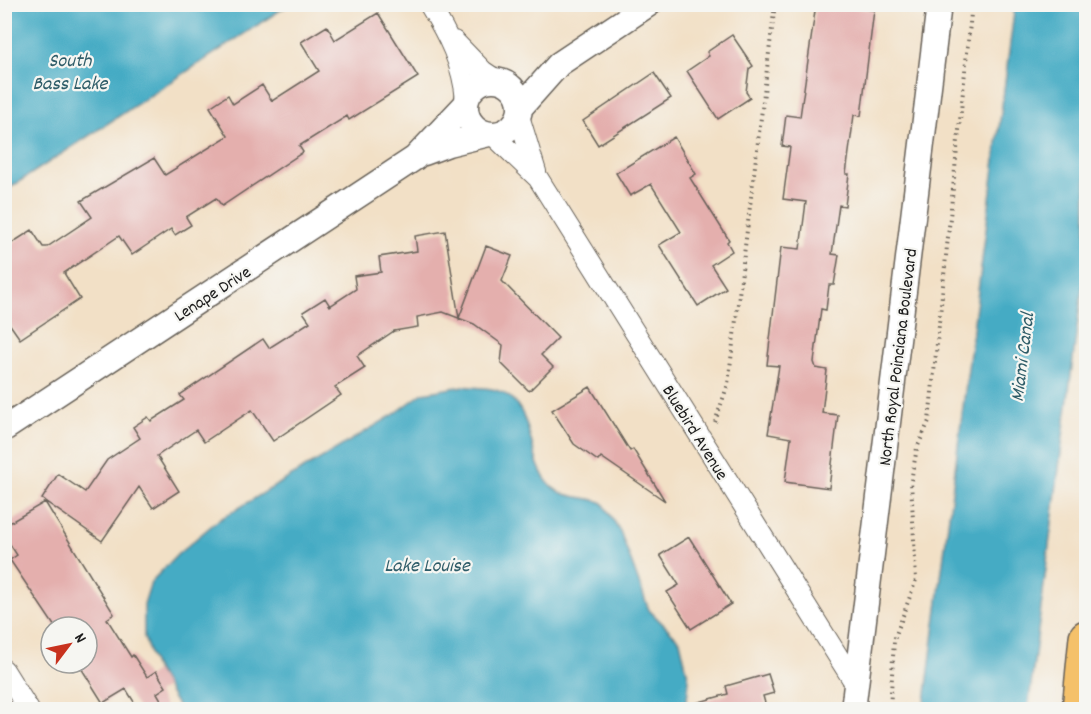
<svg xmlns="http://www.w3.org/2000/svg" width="1091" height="714" viewBox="0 0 1091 714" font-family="Dekko,sans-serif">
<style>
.water{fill:#44abc4;stroke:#306470;stroke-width:1.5}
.building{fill:#e4afad}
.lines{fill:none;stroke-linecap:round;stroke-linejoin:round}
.minor-casing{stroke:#676158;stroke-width:22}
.tertiary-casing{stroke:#676158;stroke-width:27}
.trunk-casing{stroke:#676158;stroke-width:36}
.path{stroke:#676158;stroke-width:4;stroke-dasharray:1.5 4.5;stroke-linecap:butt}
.minor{stroke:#fff;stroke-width:20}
.tertiary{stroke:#fff;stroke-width:24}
.trunk{stroke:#f5c16b;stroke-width:33}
.labels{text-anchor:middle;stroke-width:4.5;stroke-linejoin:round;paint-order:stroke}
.street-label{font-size:18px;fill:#1c1c1c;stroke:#f6f6f2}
.water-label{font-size:20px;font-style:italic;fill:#2e5c68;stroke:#f6f6f2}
</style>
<rect width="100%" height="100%" fill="#f6f6f2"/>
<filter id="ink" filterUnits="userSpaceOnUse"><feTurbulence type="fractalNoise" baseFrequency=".0167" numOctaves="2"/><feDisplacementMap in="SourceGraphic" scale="12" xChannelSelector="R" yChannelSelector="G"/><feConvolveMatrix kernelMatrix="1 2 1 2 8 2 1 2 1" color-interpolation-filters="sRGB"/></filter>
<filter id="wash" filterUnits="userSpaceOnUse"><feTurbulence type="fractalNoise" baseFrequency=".008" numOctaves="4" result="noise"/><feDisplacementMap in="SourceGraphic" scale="24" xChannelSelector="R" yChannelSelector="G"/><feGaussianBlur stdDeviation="1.35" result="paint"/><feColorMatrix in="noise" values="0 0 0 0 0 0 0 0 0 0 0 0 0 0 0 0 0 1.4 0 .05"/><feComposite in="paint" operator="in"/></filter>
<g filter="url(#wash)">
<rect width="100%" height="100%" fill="#f2e0c6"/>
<!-- water -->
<path class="water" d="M 5,4 L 288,4 L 288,5 L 5,191 Z
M 1015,5 L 1086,5 L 1086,258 L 1028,709 L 924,709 Z
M 463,386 C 474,388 486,387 496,390 C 538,403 524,459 551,486 C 565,499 587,496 603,503 L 620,531 L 649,610 L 680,641 L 689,680 L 686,709 L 179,709 L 154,666 L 144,637 L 144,604 L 151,582 L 178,554 L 217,521 L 393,415 L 423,393 Z"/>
<g id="blocks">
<!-- building -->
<path class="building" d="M 816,4 L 874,10 L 861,116 L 854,115 L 846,174 L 849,174 L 845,206 L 839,205 L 832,254 L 839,255 L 834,285 L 829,285 L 826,310 L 821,309 L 814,362 L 816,368 L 827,370 L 822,413 L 838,415 L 829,488 L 785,482 L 791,438 L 768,434 L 779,366 L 767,365 L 781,247 L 800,249 L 806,202 L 783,199 L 790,147 L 782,146 L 786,115 L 800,117 Z
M 378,13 L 418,77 L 349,120 L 347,116 L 299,146 L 303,152 L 222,206 L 216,198 L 186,217 L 191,225 L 175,235 L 171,229 L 132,255 L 119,236 L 64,273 L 80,299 L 20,339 L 4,316 L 4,248 L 32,230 L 43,247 L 47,247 L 92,217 L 81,201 L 154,158 L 165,175 L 228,136 L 210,107 L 228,95 L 233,104 L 262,85 L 272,101 L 319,71 L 301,42 L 327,26 L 335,40 Z
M 732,35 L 753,66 L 749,69 L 746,92 L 750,98 L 718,119 L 687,71 L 709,56 L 707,52 Z
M 654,73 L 671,98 L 598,145 L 583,121 Z
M 674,137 L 696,174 L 690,178 L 729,240 L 727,242 L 732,251 L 711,265 L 726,288 L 698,306 L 659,245 L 681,232 L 651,184 L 630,196 L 616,173 Z
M 445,231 L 459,318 L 486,246 L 512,256 L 502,281 L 558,338 L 541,355 L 553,367 L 529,391 L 501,363 L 503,345 L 474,324 L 443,312 L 417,317 L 418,327 L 394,331 L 357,356 L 365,368 L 335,387 L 341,395 L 273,441 L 252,410 L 204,442 L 196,430 L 157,456 L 179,491 L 153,508 L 139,487 L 102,541 L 42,499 L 58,474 L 85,492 L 107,460 L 140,438 L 133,427 L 148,417 L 151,421 L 184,400 L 180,395 L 263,339 L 269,348 L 310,322 L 303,312 L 325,298 L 330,306 L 356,289 L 354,276 L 381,272 L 379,257 L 417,251 L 415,236 Z
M 590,387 L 630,451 L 633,449 L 665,501 L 601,457 L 598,461 L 574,444 L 552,410 Z
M 45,502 L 114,614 L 107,619 L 131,657 L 133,655 L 147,677 L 156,671 L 166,687 L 157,693 L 167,710 L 139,710 L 126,689 L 103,703 L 78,663 L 87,663 L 87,627 L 55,627 L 10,560 L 17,555 L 4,535 L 4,526 Z
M 689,537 L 731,604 L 691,629 L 667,592 L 679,585 L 660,555 Z
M 768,674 L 774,693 L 763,696 L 767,710 L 692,710 L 692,704 L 728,694 L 726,686 Z"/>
</g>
</g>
<g filter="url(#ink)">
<use href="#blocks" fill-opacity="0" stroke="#676158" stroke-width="1.5"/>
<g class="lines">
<!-- minor casing -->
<g class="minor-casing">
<path id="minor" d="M 429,4 C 448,35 463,64 466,100
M 454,41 L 483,71 L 495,79
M 519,116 L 536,172
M 492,134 L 538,178 L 856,685
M 4,670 L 29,710"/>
</g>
<!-- tertiary casing -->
<g class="tertiary-casing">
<path id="tertiary" d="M466 107a27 27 0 1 1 54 0a27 27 0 1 1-54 0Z
M 520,108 L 559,64 L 649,4
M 424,153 L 448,144 L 489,134
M 4,429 L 415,158 L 465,105
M 853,710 L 939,4"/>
</g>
<!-- trunk casing -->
<g class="trunk-casing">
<path id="trunk" d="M 1079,710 L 1086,637"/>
</g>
<!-- path -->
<path class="path" d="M 715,422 L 728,384 L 775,4
M 890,710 L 894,640 L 916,580 L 911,481 L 917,448 L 929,421 L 972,4"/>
<!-- minor -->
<use href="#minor" class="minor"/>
<!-- tertiary -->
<use href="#tertiary" class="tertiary"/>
<!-- trunk -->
<use href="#trunk" class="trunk"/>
</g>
</g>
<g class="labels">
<!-- street labels -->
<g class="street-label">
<text transform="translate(212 293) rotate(-33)" y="6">Lenape Drive</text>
<text transform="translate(897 357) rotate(-83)" y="6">North Royal Poinciana Boulevard</text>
<text transform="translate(696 432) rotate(58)" y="6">Bluebird Avenue</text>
</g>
<!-- water labels -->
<g class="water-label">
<text x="70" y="66">South<tspan x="70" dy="23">Bass Lake</tspan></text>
<text transform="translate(1021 357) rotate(-83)" y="7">Miami Canal</text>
<text x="427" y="571">Lake Louise</text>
</g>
</g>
<!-- margin -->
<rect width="1091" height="714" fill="none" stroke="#f6f6f2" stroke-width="24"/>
<!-- north arrow -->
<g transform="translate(69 645) rotate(58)"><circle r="28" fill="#f6f6f2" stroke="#9f9f9c" stroke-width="1.5"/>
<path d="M0-4.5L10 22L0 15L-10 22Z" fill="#c8321e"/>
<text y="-9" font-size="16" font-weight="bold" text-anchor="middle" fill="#1c1c1c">N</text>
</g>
</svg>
